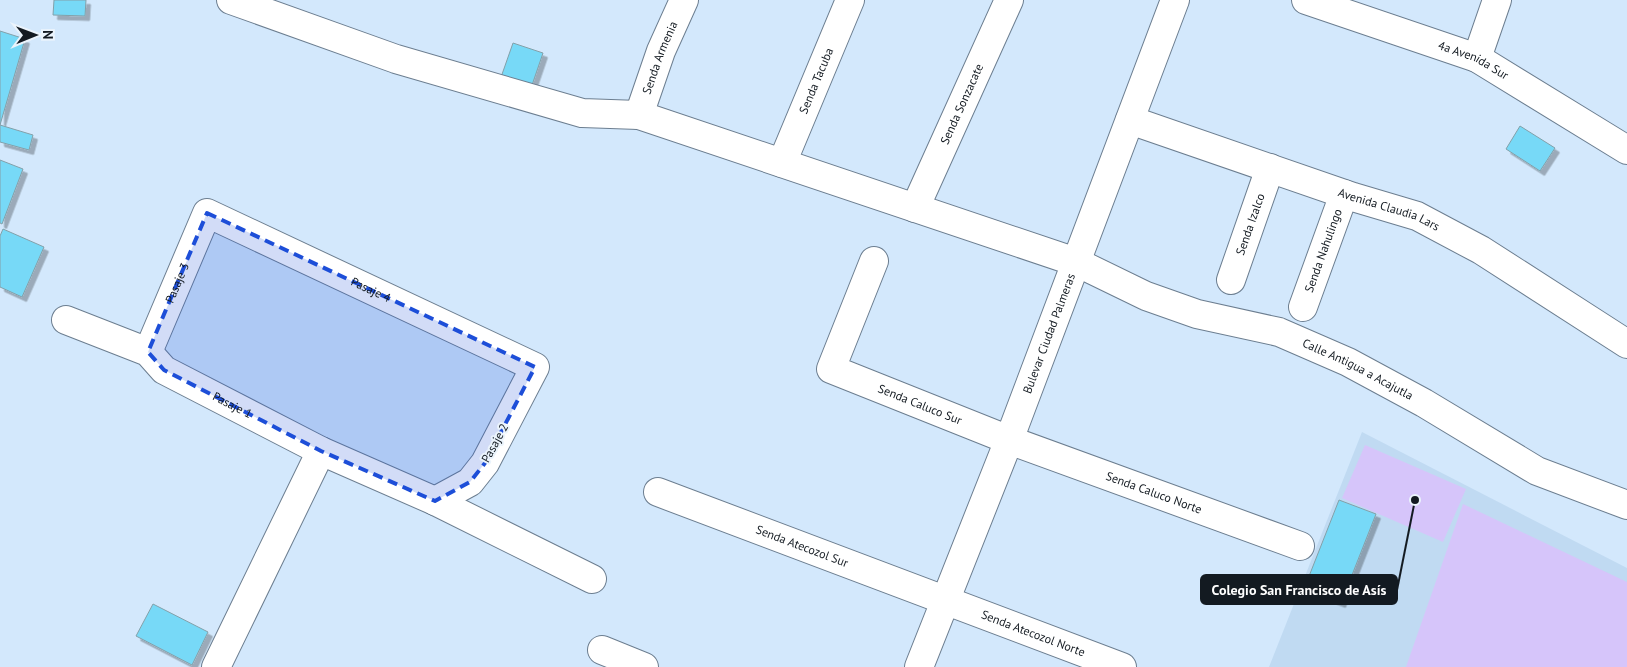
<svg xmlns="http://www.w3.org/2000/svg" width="1627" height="667" font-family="'PT Sans',sans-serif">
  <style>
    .built { fill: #c0daf2 }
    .green { fill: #d6c5fa }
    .building { fill: #77d9f7; stroke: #83a0a9; filter: url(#shadow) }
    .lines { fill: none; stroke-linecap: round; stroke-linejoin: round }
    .minor-casing { stroke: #6c7e90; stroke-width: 30 }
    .minor { stroke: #fff; stroke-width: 28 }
    .marked { fill: #1d4ed8; fill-opacity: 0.2; stroke: #1d4ed8; stroke-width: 4; stroke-dasharray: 10 6; stroke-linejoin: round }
    .labels { text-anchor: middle; stroke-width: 4; stroke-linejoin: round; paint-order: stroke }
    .street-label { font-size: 12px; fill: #131a21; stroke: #ebf4fc }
    .leader { fill: none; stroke: #131a21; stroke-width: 2 }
    .callout-dot { fill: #131a21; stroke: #ebf4fc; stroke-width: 2 }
    .callout { fill: #131a21; stroke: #131a21; stroke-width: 2 }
    .callout-label { font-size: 14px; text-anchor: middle; font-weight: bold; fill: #fff }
  </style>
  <defs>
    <filter id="shadow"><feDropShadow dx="4.5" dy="4.5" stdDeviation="0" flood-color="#0004"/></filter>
  </defs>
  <rect width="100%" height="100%" fill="#d3e8fc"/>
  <path class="built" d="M1362,432L1627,568V667H1269Z"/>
  <g class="green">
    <path d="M1365,445L1466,489L1443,542L1342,498Z"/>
    <path d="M1463,504L1627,582V667H1406Z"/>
  </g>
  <g class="building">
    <path d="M54,0H86L85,16L53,15Z"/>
    <path d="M0,31L25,39L0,125L33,135L29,150L0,142Z"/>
    <path d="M513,43L543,53L530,91L500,80Z"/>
    <path d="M1520,126L1555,148L1540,171L1506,149Z"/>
    <path d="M0,160L23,169L2,224L0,223Z"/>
    <path d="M3,229L44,247L22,297L0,287V236Z"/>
    <path d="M1339,500L1376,514L1341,603L1304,589Z"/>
    <path d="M153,604L208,632L192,665L136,636Z"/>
  </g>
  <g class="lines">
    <g class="minor-casing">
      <g id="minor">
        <path id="s1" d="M231,0L396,59L582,113L639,115L1076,262L1146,296L1197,314L1279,332L1348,362L1424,403L1537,471L1627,505"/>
        <path id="s2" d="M1306,0L1477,58L1627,150"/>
        <path d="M1477,58L1497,0"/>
        <path id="s3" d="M639,115L661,51L684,0"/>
        <path id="s4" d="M1130,120L1353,197L1417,216L1481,250L1627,344"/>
        <path id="s5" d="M782,163L850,0"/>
        <path id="s6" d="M915,208L1009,0"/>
        <path id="s7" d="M874,261L831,369L1009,440L1300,546"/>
        <path id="s8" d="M1231,280L1270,168"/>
        <path id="s9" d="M1303,307L1344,194"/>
        <path id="s10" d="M66,320L148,352L164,370L321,451L435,501L592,579"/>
        <path id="s11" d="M148,352L207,213L535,367L485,463L470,482L435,501"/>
        <path id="s12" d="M658,492L1122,667"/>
        <path d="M602,650L644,667"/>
        <path d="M216,667L321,451"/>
        <path id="s13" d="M919,667L1009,440L1175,0"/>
      </g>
    </g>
    <use href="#minor" class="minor"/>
  </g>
  <path class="marked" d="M207,213L535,367L485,463L470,482L435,501L321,451L164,370L148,352Z"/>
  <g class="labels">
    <g class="street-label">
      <text dy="4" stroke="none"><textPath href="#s3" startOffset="61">Senda Armenia</textPath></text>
      <text dy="4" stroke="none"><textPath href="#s2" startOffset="178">4a Avenida Sur</textPath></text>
      <text dy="4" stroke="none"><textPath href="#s5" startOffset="89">Senda Tacuba</textPath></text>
      <text dy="4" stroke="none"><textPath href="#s6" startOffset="114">Senda Sonzacate</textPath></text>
      <text dy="4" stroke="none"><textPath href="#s4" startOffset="274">Avenida Claudia Lars</textPath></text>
      <text dy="4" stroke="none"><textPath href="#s8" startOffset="59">Senda Izalco</textPath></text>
      <text dy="4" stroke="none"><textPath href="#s9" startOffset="60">Senda Nahulingo</textPath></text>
      <text dy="4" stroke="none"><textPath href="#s11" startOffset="75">Pasaje 3</textPath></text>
      <text dy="4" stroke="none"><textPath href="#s11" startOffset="332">Pasaje 4</textPath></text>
      <text dy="4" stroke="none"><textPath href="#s13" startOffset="358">Bulevar Ciudad Palmeras</textPath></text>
      <text dy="4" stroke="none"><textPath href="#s1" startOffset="1190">Calle Antigua a Acajutla</textPath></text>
      <text dy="4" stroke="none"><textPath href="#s10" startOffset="189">Pasaje 1</textPath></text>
      <text dy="4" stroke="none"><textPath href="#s7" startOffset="212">Senda Caluco Sur</textPath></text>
      <text transform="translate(495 443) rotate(-61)" y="4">Pasaje 2</text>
      <text dy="4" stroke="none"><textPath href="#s7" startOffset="462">Senda Caluco Norte</textPath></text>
      <text dy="4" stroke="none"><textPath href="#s12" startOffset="154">Senda Atecozol Sur</textPath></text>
      <text dy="4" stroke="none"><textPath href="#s12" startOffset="401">Senda Atecozol Norte</textPath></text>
    </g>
  </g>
  <path class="leader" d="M1415 500L1397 590"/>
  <circle class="callout-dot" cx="1415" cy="500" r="5"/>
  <rect class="callout" x="1201" y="575" width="196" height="29" rx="5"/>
  <g class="callout-label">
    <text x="1299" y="595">Colegio San Francisco de Asís</text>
  </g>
  <g transform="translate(35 35) rotate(89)" stroke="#ebf4fc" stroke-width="4" paint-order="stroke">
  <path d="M0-4L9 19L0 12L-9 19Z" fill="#131a21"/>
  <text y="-8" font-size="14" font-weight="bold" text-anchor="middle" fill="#131a21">N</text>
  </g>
</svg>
